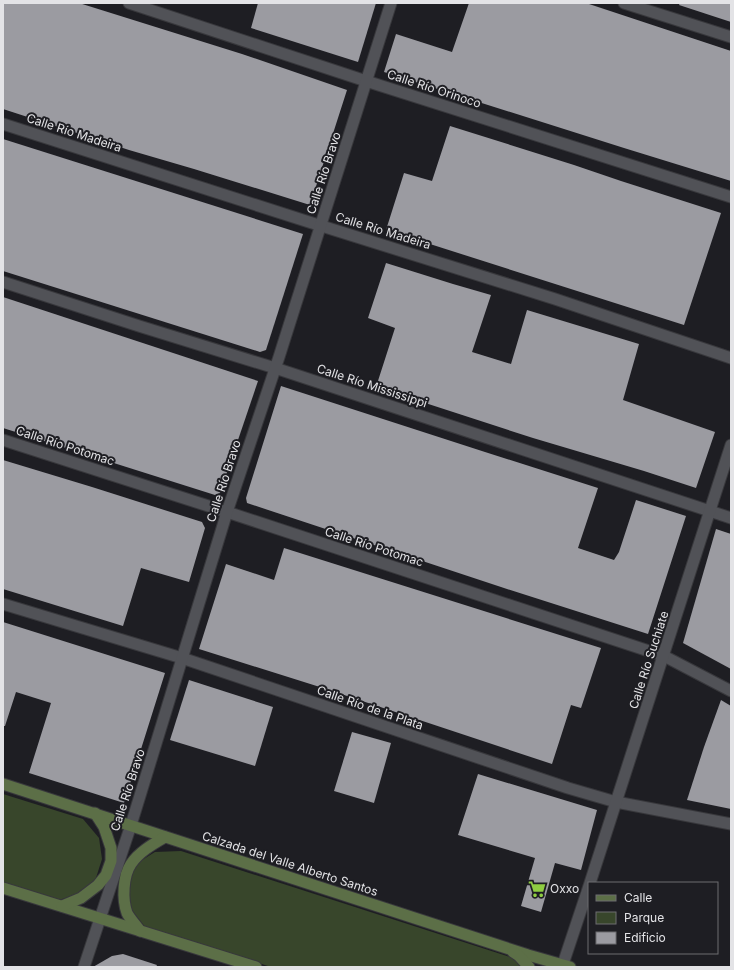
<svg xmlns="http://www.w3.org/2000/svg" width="734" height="970" font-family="Inter,sans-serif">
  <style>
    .green { fill: #38462b }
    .building { fill: #9b9ba1 }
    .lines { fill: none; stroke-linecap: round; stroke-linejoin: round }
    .minor-casing { stroke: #38383c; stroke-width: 13 }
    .tertiary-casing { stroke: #38383c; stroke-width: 13 }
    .secondary-casing { stroke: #38383c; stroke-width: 13 }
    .minor { stroke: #515257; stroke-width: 11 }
    .tertiary { stroke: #515257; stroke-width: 11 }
    .secondary { stroke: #5c6f47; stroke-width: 11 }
    .labels { text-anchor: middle; stroke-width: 4; stroke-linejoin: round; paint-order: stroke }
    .street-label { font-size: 12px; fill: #e3e3e6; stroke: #1e1e23 }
    .poi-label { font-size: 12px; fill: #e3e3e6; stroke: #1e1e23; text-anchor: start }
  </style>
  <rect width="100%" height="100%" fill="#1e1e23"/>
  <g class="green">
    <path d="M3,794L83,819L99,838L102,859L95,881L78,894L59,900L3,882Z"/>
    <path d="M181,851L516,959L522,967H271L145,927L131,909L127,883L134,865L155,852Z"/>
  </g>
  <g class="building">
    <path d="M3,3H79L242,54L347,90L310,205L194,169L129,150L3,109Z"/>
    <path d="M258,3H376L358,62L251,28Z"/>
    <path d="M469,3H586L731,51V181L624,148L384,72L396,34L452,52Z"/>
    <path d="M680,3H731V22L679,5Z"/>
    <path d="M450,126L574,165L621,181L721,213L684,325L386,230L404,173L432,181Z"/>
    <path d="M3,139L303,234L266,350L260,352L3,271Z"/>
    <path d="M386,263L453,284L491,295L472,352L511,364L527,310L639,344L623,400L715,432L696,488L644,471L533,438L376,387L395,328L368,318Z"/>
    <path d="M3,297L258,381L220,493L215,495L3,428Z"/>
    <path d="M281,386L485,452L598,488L578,548L614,560L619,552L636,500L686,516L648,634L501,587L247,503L246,498Z"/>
    <path d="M3,460L92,487L202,522L205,528L189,582L141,568L123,626L3,589Z"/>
    <path d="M716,529L731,534V669L683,643Z"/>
    <path d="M284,548L601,648L581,708L571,705L552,764L323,688L199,649L226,564L274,580Z"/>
    <path d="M3,622L165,673L124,803L29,773L51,703L16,692L5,726H3Z"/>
    <path d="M189,680L273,707L255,766L170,740Z"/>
    <path d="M721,700L731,706V809L687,800L704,747Z"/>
    <path d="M352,732L391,743L374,803L334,791Z"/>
    <path d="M478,774L597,810L581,870L555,863L541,912L521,906L535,858L458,835Z"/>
    <path d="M123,954L157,965L156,967H93L112,956Z"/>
  </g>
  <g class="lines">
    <g class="minor-casing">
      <g id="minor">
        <path d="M129,3L366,81L731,197"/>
        <path d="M3,124L309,222L555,299L731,358"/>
        <path d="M3,440L227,512L664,656L731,691"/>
        <path d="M3,604L182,658L568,788L616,802L731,824"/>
      </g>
    </g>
    <g class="tertiary-casing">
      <g id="tertiary">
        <path d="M624,3L731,37"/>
        <path d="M3,282L139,326L275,368L731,518"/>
        <path d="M590,883L731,445"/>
        <path d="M84,967L131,825L227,512L279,357L391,3"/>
        <path d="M562,967L589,886"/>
      </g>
    </g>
    <g class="secondary-casing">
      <g id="secondary">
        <path d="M3,784L528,955L570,967"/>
        <path d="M3,888L256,967"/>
        <path d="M62,906L81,898L98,885L106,875L111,861V848L104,827L95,813"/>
        <path d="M140,931C136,925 130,919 127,913C122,899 123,876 131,864C139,852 153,844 165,837"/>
        <path d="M513,952L519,956L529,967"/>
      </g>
    </g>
    <use href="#minor" class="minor"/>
    <use href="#tertiary" class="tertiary"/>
    <use href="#secondary" class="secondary"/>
  </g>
  <defs>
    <g id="supermarket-bare" transform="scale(1.38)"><path d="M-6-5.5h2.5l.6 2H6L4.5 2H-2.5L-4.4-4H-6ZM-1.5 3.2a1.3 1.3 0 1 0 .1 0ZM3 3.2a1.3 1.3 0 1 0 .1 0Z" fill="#8fcd42" stroke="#1e1e23" stroke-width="2.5" paint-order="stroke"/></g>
  </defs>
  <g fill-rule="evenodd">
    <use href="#supermarket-bare" x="537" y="889"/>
  </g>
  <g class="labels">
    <g class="street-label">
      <text transform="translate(434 89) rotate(18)" y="4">Calle Río Orinoco</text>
      <text transform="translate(74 133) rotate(18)" y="4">Calle Río Madeira</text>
      <text transform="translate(324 173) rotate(-72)" y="4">Calle Río Bravo</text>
      <text transform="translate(383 231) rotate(17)" y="4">Calle Río Madeira</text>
      <text transform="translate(372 386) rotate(18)" y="4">Calle Río Mississippi</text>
      <text transform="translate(65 446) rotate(18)" y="4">Calle Río Potomac</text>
      <text transform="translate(224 481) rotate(-72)" y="4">Calle Río Bravo</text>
      <text transform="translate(374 547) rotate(18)" y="4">Calle Río Potomac</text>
      <text transform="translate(649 660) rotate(-72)" y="4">Calle Río Suchiate</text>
      <text transform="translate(370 708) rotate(19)" y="4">Calle Río de la Plata</text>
      <text transform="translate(128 790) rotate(-72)" y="4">Calle Río Bravo</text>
      <text transform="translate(290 864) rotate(18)" y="4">Calzada del Valle Alberto Santos</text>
    </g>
    <g class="poi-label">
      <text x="550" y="893">Oxxo</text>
    </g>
  </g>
  <rect width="734" height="970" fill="none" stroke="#e3e3e6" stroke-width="8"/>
  <rect x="588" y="882" width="130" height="72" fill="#1e1e23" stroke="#6d6d71"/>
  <rect x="596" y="895" width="20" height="6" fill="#5c6f47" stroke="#6d6d71"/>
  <text x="624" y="902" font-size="12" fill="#e3e3e6">Calle</text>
  <rect x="596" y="912" width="20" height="12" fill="#38462b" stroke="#6d6d71"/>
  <text x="624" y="922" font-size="12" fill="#e3e3e6">Parque</text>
  <rect x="596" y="932" width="20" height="12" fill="#9b9ba1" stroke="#6d6d71"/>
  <text x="624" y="942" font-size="12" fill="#e3e3e6">Edificio</text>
</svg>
